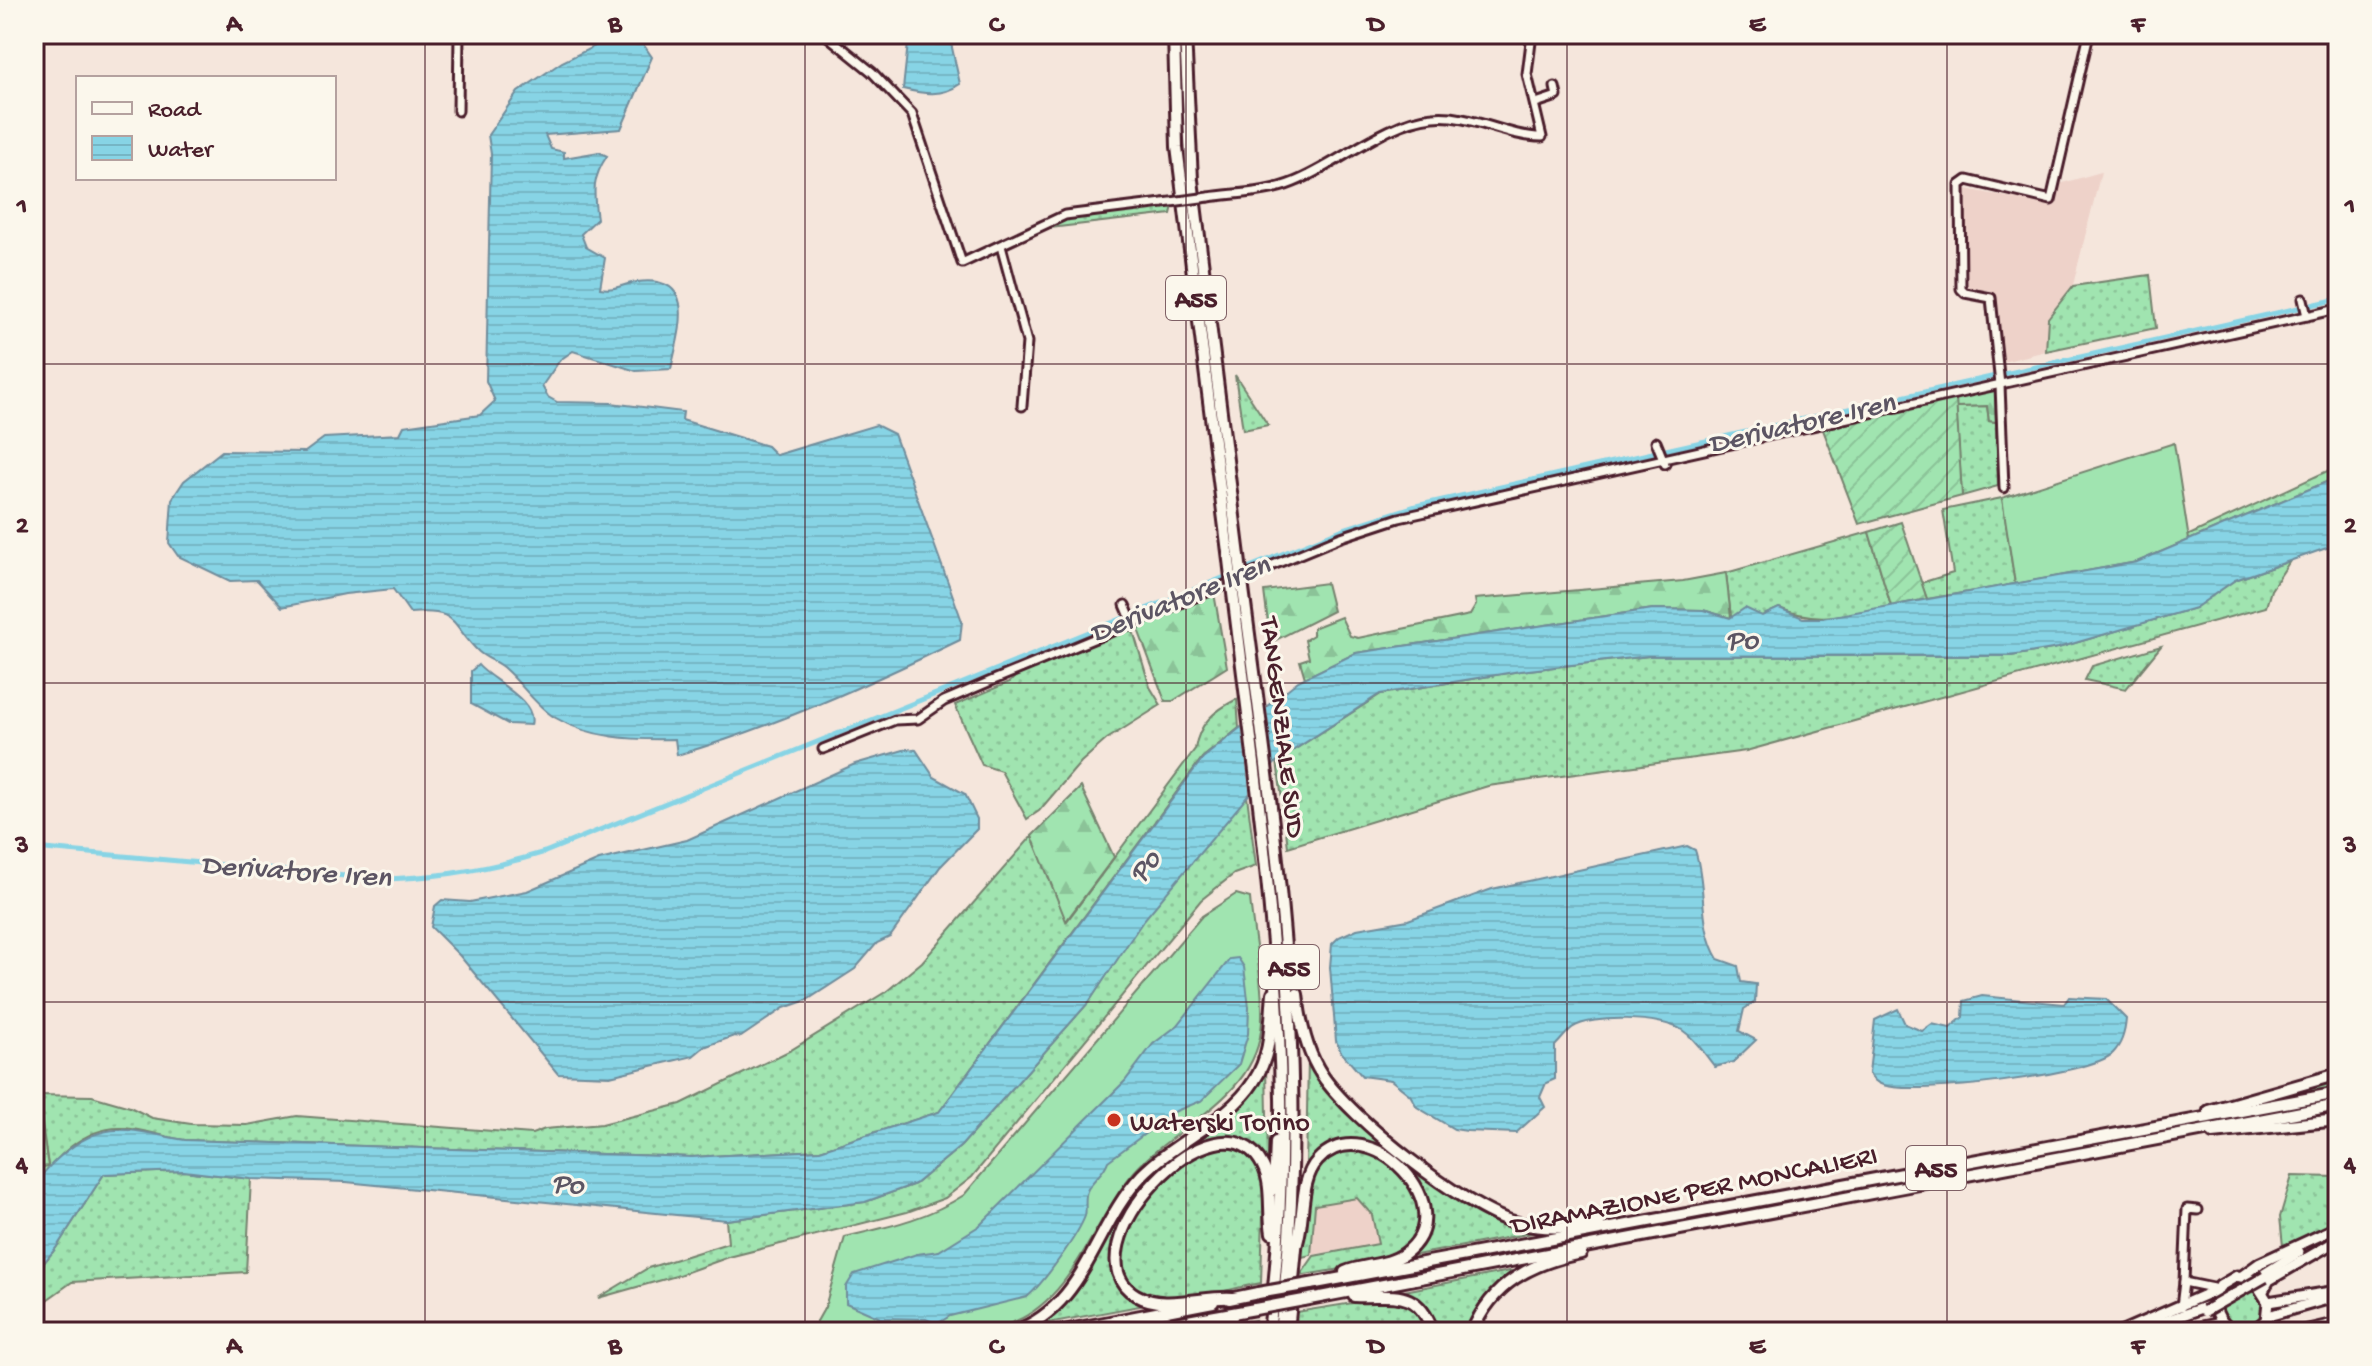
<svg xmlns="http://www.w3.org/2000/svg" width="2372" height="1366" font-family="'Gochi Hand',sans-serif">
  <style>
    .built { fill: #eed2c9 }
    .grass { fill: url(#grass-dots); stroke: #75826e; stroke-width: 2 }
    .forest { fill: url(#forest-firs); stroke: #75826e; stroke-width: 2 }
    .garden { fill: url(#garden-furrows); stroke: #75826e; stroke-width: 2 }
    .pitch { fill: #a0e4b0; stroke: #75826e; stroke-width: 2 }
    .water { fill: url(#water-rules); stroke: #6f8c9b; stroke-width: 2 }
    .pier { fill: #f5e6dc }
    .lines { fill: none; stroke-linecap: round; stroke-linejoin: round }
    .canal { stroke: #87d4e5; stroke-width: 5 }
    .minor-casing { stroke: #4a1f2b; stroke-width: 13 }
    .major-casing { stroke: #4a1f2b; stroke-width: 15 }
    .highway-casing { stroke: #4a1f2b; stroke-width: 16 }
    .minor { stroke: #fbf7ec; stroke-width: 7 }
    .major { stroke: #fbf7ec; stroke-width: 9 }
    .highway { stroke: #fbf7ec; stroke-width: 10 }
    .minor-bridge-casing { stroke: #4a1f2b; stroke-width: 13; stroke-linecap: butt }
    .major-bridge-casing { stroke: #4a1f2b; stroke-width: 15; stroke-linecap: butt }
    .highway-bridge-casing { stroke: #4a1f2b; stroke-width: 16; stroke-linecap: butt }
    .minor-bridge { stroke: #fbf7ec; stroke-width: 7 }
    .major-bridge { stroke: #fbf7ec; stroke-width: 9 }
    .highway-bridge { stroke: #fbf7ec; stroke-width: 10 }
    .grid { fill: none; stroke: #4a1f2b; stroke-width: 2; stroke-opacity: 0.55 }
    .poi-dot { fill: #c8321e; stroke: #fbf7ec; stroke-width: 3 }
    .labels { text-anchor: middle; stroke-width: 6; stroke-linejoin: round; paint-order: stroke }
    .shield { fill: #fbf7ec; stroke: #7f6065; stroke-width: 2 }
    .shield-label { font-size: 26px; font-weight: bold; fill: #4a1f2b }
    .street-label { font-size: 28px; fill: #4a1f2b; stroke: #fbf7ec }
    .poi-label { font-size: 28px; fill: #4a1f2b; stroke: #fbf7ec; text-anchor: start }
    .water-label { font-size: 30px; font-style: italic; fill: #5c5563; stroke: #fbf7ec }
    .neatline { fill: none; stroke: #4a1f2b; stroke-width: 3 }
    .grid-label { font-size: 26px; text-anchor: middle; font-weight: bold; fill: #4a1f2b }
  </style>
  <defs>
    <pattern id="grass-dots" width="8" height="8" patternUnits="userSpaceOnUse" patternTransform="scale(2)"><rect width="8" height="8" fill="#a0e4b0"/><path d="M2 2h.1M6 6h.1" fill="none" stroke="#8bc398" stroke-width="1.8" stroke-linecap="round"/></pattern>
    <pattern id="forest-firs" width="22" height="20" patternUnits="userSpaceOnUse" patternTransform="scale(2)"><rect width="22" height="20" fill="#a0e4b0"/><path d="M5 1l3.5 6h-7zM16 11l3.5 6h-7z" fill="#8bc398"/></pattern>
    <pattern id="garden-furrows" width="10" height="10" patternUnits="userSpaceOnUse" patternTransform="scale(2)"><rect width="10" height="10" fill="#a0e4b0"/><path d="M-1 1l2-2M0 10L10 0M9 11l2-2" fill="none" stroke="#8bc398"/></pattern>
    <pattern id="water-rules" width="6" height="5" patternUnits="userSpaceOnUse" patternTransform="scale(2)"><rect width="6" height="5" fill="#87d4e5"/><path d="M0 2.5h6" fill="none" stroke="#76b6c5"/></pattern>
  </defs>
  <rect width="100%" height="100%" fill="#f5e6dc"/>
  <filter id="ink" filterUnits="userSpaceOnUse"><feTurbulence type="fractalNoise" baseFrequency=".0125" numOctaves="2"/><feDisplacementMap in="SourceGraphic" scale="16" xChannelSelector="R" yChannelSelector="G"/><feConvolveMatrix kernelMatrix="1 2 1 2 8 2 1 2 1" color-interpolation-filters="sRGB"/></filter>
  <g filter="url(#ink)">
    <g class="built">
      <path d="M2101,172L2073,285L2048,318L2046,351L1999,363L1993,298L1989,290H1965L1961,188L2054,206L2059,184Z"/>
      <path d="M1357,1198L1372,1215L1378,1244L1311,1255L1315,1205Z"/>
    </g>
    <g class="grass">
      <path d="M1173,206L1171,214L1041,229L1056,220Z"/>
      <path d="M2150,275L2156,328L2046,351L2048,318L2073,286Z"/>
      <path d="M1235,375L1268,425L1243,430Z"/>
      <path d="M1987,406L1989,421L1996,422L1998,486L1962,496L1956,407Z"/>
      <path d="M2338,466V477L2189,540L2187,536Z"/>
      <path d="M2002,498L2015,584L1927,599L1921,583L1953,573L1943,510Z"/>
      <path d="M1869,532L1891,606C1849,613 1820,625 1779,608L1762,616L1731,618L1726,573Z"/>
      <path d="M2290,561L2271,590L2266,607L1746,751L1488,786L1288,847L1277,761L1381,694L1520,671L1649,656H2011L2058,648L2194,608L2235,580Z"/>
      <path d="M1128,630L1134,634L1150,687L1161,705L1107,739L1081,762L1039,811L1027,819L1001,771L982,765L955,705L1010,682L1016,676Z"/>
      <path d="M2161,646L2126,689L2085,680L2092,666Z"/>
      <path d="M1237,699L1239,728L1202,758L939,1112L820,1150L692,1157L185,1140C165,1137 143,1129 123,1128C84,1126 53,1159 34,1189V1168L48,1166L38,1095L92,1096L130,1107L152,1118L191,1124L247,1125L297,1116L532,1134L545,1129L602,1124L681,1104L791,1050L887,991L922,962L1032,836L1067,921L1195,749C1199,723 1214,711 1237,699Z"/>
      <path d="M1247,796L1256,866L1234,874L1201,900L972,1177L945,1198L907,1212L729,1257L676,1276L598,1298L648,1268L728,1243L726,1220L865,1202L915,1184L961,1146L1089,1002L1142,921Z"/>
      <path d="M1308,1057L1316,1073L1464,1203L1499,1221L1537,1232L1411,1256C1414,1250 1422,1244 1425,1236C1442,1195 1402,1152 1364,1147C1355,1146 1342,1142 1333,1145C1321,1148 1314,1160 1306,1168Z"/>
      <path d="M1266,1067L1268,1161C1256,1150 1243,1135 1222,1136C1185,1137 1106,1227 1111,1265C1114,1288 1131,1293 1145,1305L1043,1324L1078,1290L1126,1203L1142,1182L1195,1137Z"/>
      <path d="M2338,1079V1087L2276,1099Z"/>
      <path d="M1226,1144C1245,1151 1258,1161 1264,1181L1261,1283C1226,1289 1179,1306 1144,1295C1134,1291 1127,1283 1124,1273C1108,1221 1180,1156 1226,1144Z"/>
      <path d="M1359,1150C1401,1159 1445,1214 1402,1250C1383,1266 1327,1270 1300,1276L1314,1256L1378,1244L1372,1215L1357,1198L1315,1205L1311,1255L1302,1257C1306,1210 1298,1154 1359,1150Z"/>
      <path d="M184,1171L251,1179L246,1272L72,1282L34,1309V1275L56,1248L104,1174Z"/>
      <path d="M2292,1176L2338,1177V1223L2283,1246L2280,1217Z"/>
      <path d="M1510,1271H1517L1484,1299L1467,1332H1437L1404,1294V1291Z"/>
      <circle cx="2241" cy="1306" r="22"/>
      <path d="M1384,1298L1417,1310L1429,1332H1294L1296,1312Z"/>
      <path d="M1255,1320L1252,1332H1192Z"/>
    </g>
    <g class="forest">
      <path d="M1995,390L1996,422L1989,421L1987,406L1956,407V398Z"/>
      <path d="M1726,573L1731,618L1703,610L1653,609L1356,653L1305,678L1300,661L1309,658L1305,640L1313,635V628L1341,617L1350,636L1358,638L1470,615L1476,605L1475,599L1683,581Z"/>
      <path d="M1326,583L1333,611L1274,641L1270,639L1264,591Z"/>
      <path d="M1214,593L1227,667L1173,701H1165L1139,632L1141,625Z"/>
      <path d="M1081,787L1114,857L1066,921L1032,836Z"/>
      <path d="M34,1080L48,1166L34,1168Z"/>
    </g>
    <g class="garden">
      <path d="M1956,398L1962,496L1859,524L1822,427Z"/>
      <path d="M1901,522L1927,599L1891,606L1869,532Z"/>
    </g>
    <g class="pitch">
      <path d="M2174,443L2189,540L2137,562L2015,584L2002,498Z"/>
      <path d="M1236,894L1250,898C1253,934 1266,997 1261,1031C1252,1100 1175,1125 1134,1172C1094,1219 1075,1295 1016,1321C968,1343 866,1332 811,1332L825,1307L845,1237C887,1227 927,1219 964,1195L1202,916Z"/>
    </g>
    <g class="water">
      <path d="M909,34H949L960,84C942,97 924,94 903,89Z"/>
      <path d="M609,39L643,44L652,57L621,129L545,135L551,149L564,152V158L599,152L607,156C592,178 593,192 597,219L581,234L586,247L605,258L600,288C616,291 622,284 637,282C700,274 679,332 671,369L636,371L573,351L560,360L542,386L548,397L557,402L611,403L683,412L682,420L767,446L776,455L876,425L894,434L962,621L960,640C869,684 774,727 677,755L675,739C633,740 591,739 554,717C535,705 522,684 505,669C498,662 487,659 479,652C450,624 459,608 410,613L393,589L345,594L282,607L257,580L230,581L178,556L169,543L172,499L184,481L222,451L305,452L324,438L400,434L404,426L480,415L495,401L486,381L491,154L488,135L518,92L562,62Z"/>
      <path d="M2338,477V544L2235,580L2195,608L2058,648L2011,656H1649L1520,671L1380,694L1277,761L1143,921L1089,1002L961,1146L915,1184L865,1202L726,1220L346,1182L251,1179L184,1171L104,1174L56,1248L34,1275C34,1256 29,1203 35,1188C40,1174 52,1163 63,1154C107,1117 132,1131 185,1140L692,1157L820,1150L939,1112L1203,758L1298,681L1356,653L1653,609L1703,610L1730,618L1745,608L1762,616L1779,608L1803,618H1822L2137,562Z"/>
      <path d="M478,665C490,680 538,700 531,725L508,724L471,704V671Z"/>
      <path d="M907,749L916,750L934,777L965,794L977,819V829L940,867L890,937L877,943L855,969L807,1000L784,1008L741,1037L734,1036L704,1047L693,1056L610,1076L558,1074L460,956L431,927L435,906L442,900L470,902L527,891L599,860L687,840L855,764Z"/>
      <path d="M1687,846L1695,850C1707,886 1698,927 1718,959L1738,966L1741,982L1756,984L1755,1002L1744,1009L1739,1031L1756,1040L1733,1062L1715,1067C1705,1055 1696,1039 1682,1030C1662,1017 1592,1014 1572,1028C1566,1033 1560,1041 1555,1046V1079L1546,1083L1540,1097L1545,1107L1516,1133L1467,1131L1454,1129L1417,1107L1410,1095L1391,1080L1362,1076L1341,1052L1336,1041L1330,967L1332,944L1339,937L1357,929L1408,920L1492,889Z"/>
      <path d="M1238,958L1244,967L1249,1007L1248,1034L1239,1064L1201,1101L1176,1111L1108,1161C1104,1174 1092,1179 1087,1191C1084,1199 1087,1208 1085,1216C1078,1235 1043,1284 1027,1297L950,1316L937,1324L926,1319L880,1318L846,1303V1287L854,1274L917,1254L939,1251L979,1226L1125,1081L1153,1044L1178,1025L1230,959Z"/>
      <path d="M1982,996L2064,1004L2069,997L2106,999L2126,1019C2125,1032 2122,1044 2113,1053C2093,1075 1913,1096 1883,1085C1876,1083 1873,1079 1869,1073L1875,1020L1898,1009L1905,1024L1922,1031L1932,1024L1950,1028L1963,1017L1964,1001Z"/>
    </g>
    <path class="pier" d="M1266,702L1274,770L1250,798L1241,722Z"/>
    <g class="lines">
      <g class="canal">
        <path d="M1240,571L1341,530L1416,506L2338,299"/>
        <path d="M34,848L379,879C437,878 491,869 545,852L1230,575"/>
      </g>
      <g class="minor-casing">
        <g id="minor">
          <path d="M825,34L872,72L912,114L962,263L1065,215L1163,203"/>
          <path d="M1536,103L1557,96L1555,87"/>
          <path d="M458,111L459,34"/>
          <path d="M1209,197C1237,193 1268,193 1294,182C1337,165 1387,121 1433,117C1469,113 1506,137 1542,137L1527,74L1532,34"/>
          <path d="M1001,246L1027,342L1022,406"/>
          <path d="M2303,299L2307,316"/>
          <path d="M1656,442L1665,464"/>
          <path d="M2004,488L2000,385L1991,298L1965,293L1961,289L1960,185L1967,180L2051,200L2089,34"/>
          <path d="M1125,605L1133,624"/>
          <path d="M823,749L895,720L918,719L944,701L991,681L1341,537L1399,518L2338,309"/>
          <path d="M2198,1210L2187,1209L2184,1282L2218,1289"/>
          <path d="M2181,1307L2184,1282"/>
          <path d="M2266,1320L2277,1332"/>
          <path d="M2256,1330L2268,1332"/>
          <path d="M2295,1332L2338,1322"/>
        </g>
      </g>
      <g class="major-casing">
        <g id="major">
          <path d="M2264,1274L2299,1252"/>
          <path d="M2242,1276L2260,1263L2338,1227"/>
          <path d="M2263,1291L2269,1280L2338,1240"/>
          <path d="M2268,1302L2331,1292"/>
          <path d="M2268,1316L2338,1296"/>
          <path d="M2120,1332L2218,1289"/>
          <path d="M2135,1332L2205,1307"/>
          <path d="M2176,1332L2222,1323"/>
          <path d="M2237,1332C2217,1324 2210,1305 2220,1286L2237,1276L2254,1280L2268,1302L2266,1320L2251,1332"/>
        </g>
      </g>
      <g class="highway-casing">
        <g id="highway">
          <path d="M1174,34L1177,147L1229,560"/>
          <path d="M1185,34L1192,180L1239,556"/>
          <path d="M1242,581C1275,835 1313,1076 1280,1332"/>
          <path d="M1232,585C1262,834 1302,1081 1269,1332"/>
          <path d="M1297,994C1300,1022 1306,1051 1322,1075C1350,1118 1465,1209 1514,1222C1542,1230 1570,1228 1599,1224"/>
          <path d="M2209,1111L2338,1074"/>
          <path d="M2213,1133L2338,1120"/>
          <path d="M1274,1189L1276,1142"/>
          <path d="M1297,1243C1305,1217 1299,1180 1318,1160C1368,1107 1467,1209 1404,1254C1388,1266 1364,1264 1345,1272"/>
          <path d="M1310,1284L2338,1093"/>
          <path d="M1354,1296C1392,1298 1417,1286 1433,1332"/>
          <path d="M1232,1298C1203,1296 1163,1311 1136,1295C1062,1252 1219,1079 1263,1166C1273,1185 1268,1211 1272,1233"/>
          <path d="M1229,1299L1258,1293"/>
          <path d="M1304,1300L2338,1105"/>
          <path d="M1013,1332C1087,1306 1093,1227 1142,1175C1176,1140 1228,1122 1254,1081C1272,1054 1270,1024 1273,993"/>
          <path d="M1058,1332L1213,1302"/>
          <path d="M1126,1332L1255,1309"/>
          <path d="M1180,1332L1232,1317"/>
          <path d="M1288,1332L1297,1238"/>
          <path d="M1472,1332C1492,1283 1531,1263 1581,1253"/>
        </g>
      </g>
      <use href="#minor" class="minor"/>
      <use href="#major" class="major"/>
      <use href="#highway" class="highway"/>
      <g class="minor-bridge-casing">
        <path id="minor-bridge" d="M1163,203L1209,197"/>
      </g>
      <g class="major-bridge-casing">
        <path id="major-bridge" d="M2205,1311L2265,1277"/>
      </g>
      <g class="highway-bridge-casing">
        <g id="highway-bridge">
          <path d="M1239,556L1242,581"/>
          <path d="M1229,560L1232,585"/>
          <path d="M1258,1293L1310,1284"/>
          <path d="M1255,1309L1304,1300"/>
        </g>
      </g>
      <use href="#minor-bridge" class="minor-bridge"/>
      <use href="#major-bridge" class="major-bridge"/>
      <use href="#highway-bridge" class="highway-bridge"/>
    </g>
  </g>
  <path class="grid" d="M425,34V1332M805,34V1332M1186,34V1332M1567,34V1332M1947,34V1332M34,364H2338M34,683H2338M34,1002H2338"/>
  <circle class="poi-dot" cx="1114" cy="1120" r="8"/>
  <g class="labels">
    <g class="shield">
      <rect x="1166" y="276" width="60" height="44" rx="6"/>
      <rect x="1259" y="945" width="60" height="44" rx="6"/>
      <rect x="1906" y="1146" width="60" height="44" rx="6"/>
    </g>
    <g class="shield-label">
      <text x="1196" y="307">A55</text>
      <text x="1289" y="976">A55</text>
      <text x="1936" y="1177">A55</text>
    </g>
    <g class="street-label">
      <text transform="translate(1285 727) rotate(83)" y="10">TANGENZIALE SUD</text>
      <text transform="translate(1694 1188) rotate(-11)" y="10">DIRAMAZIONE PER MONCALIERI</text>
    </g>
    <g class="poi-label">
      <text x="1130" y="1130">Waterski Torino</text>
    </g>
    <g class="water-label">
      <text transform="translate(1801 421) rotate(-13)" y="10">Derivatore Iren</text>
      <text transform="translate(1179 597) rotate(-22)" y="10">Derivatore Iren</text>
      <text transform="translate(1742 638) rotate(-1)" y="10">Po</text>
      <text transform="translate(1143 865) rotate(-52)" y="10">Po</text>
      <text transform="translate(296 869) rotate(4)" y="10">Derivatore Iren</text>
      <text transform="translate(568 1182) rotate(5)" y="10">Po</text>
    </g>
  </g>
  <rect width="2372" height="1366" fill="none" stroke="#fbf7ec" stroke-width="88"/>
  <rect x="76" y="76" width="260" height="104" fill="#fbf7ec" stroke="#b4a19f" stroke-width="2"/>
  <rect x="92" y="102" width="40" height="12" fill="#fbf7ec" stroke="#b4a19f" stroke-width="2"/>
  <text x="148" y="116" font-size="24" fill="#4a1f2b">Road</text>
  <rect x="92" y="136" width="40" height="24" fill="url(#water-rules)" stroke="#b4a19f" stroke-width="2"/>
  <text x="148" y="156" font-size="24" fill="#4a1f2b">Water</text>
  <rect x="44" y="44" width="2284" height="1278" class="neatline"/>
  <g class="grid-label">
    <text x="234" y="31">A</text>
    <text x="615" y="31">B</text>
    <text x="996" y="31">C</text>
    <text x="1376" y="31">D</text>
    <text x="1757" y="31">E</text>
    <text x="2138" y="31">F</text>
    <text x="22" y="213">1</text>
    <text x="2350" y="213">1</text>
    <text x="22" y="532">2</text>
    <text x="2350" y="532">2</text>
    <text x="22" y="852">3</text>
    <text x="2350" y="852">3</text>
    <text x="22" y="1171">4</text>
    <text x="2350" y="1171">4</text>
    <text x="234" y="1353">A</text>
    <text x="615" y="1353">B</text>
    <text x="996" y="1353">C</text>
    <text x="1376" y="1353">D</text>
    <text x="1757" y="1353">E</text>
    <text x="2138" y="1353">F</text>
  </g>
</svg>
